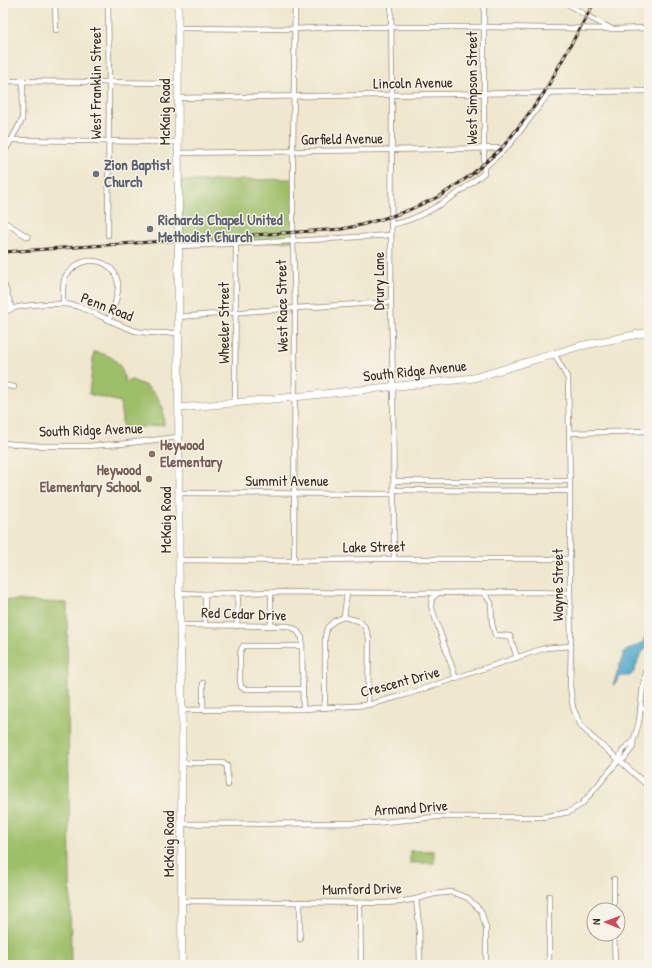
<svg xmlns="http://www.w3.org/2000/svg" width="652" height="968" font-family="'Patrick Hand',sans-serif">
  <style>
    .green { fill: #9ebf69; stroke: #6c7444 }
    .water { fill: #4ea7cb; stroke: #446874 }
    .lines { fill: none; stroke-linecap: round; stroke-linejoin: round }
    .street-casing { stroke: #958876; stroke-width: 6 }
    .secondary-casing { stroke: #958876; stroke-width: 8 }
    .street { stroke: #fff; stroke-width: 4.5 }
    .secondary { stroke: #fff; stroke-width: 7 }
    .rail-casing { stroke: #3b2a1e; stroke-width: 3 }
    .rail { stroke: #f7f3e8; stroke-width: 1.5; stroke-dasharray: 4.5; stroke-linecap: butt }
    .worship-dot { fill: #6b7280; stroke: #f7f3e8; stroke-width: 1.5 }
    .education-dot { fill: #8d6e63; stroke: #f7f3e8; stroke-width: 1.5 }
    .labels { text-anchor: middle; stroke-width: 3; stroke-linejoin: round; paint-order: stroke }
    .street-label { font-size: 15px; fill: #3b2a1e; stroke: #f7f3e8 }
    .worship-label { font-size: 15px; font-weight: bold; fill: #5b616d; stroke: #f7f3e8; text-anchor: start }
    .education-label { font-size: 15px; font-weight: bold; fill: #785e54; stroke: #f7f3e8; text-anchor: start }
  </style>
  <rect width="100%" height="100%" fill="#f7f3e8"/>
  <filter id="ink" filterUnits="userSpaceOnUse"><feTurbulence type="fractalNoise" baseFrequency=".025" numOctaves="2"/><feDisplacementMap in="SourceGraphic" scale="8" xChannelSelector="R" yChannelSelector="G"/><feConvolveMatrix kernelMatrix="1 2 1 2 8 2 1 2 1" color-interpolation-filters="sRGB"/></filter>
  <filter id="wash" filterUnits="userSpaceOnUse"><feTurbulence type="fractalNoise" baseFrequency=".012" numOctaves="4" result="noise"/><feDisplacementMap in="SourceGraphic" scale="16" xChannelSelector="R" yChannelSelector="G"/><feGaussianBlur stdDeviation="0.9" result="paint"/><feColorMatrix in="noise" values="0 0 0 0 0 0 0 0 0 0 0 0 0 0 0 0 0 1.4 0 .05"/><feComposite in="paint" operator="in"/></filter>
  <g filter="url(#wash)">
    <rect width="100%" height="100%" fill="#efe7ce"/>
    <g class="green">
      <path d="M293,179V241L179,246L178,181Z"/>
      <path d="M94,352C113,355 122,362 125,382L132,380L146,386L157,396L163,408L164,425L123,429L120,402L89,394Z"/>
      <path d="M3,600L67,603L71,965H3Z"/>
      <rect x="410" y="851" width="24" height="12"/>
    </g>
    <path class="water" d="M649,630V645L640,655L634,672L630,676H621L613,686L624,652L643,642Z"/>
  </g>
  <g filter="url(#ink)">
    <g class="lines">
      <g class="street-casing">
        <g id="street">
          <path d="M55,3L56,30"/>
          <path d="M391,3L392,96L391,302L393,387L394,559"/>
          <path d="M566,3L587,16L610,28"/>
          <path d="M178,28L295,29L334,27H484L612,29L649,28"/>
          <path d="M3,81L178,83"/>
          <path d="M178,98L649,91"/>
          <path d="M11,140L178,142"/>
          <path d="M178,153L506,148"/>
          <path d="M3,155L22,120L23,81"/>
          <path d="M484,168C491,161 500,154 507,147C522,130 535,111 549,93"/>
          <path d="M3,221L28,237"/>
          <path d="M391,225C397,223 404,222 409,220C437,209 461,192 484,173V3"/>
          <path d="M108,235L109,83L108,3"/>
          <path d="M179,246L293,241L391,235"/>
          <path d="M3,281L12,309"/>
          <path d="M63,304C63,295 62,285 65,277C66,274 69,272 71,270C83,257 104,258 114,272C116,276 118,280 118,284C119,296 113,308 109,320"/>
          <path d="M3,313C6,312 8,310 11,309C26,304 61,302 76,306C96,312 115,325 136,331C149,334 165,333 179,333"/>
          <path d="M178,317L295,308L391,302"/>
          <path d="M554,353L568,379L570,481V590L571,646L570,686L573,708L581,726L593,738L619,760L649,787"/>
          <path d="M3,385L14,387"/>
          <path d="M235,402L236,243"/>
          <path d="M569,433L649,431"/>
          <path d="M3,443L41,446H86L120,444L179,437"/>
          <path d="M394,481H570"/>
          <path d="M394,490L570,491"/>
          <path d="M180,493L394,494"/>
          <path d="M179,560L294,561L371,559H570"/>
          <path d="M294,561L295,308L293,241V151L295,3"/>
          <path d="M271,592V626"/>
          <path d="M180,593L205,594L271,592L407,593L533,592L570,593"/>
          <path d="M483,593L487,597L491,603L492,623L495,635L510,636L517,658"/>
          <path d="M437,594L432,598L431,606L453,670L456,679"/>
          <path d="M344,617L347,593"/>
          <path d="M180,625L289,626L295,629L298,632L302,638L303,709"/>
          <path d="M205,625V594"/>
          <path d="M237,626L238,592"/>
          <path d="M302,646H243L241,650L240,654V680L241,687L245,689H303"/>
          <path d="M325,708V637L327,628L334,621L344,617L359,621L365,627L369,638L368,705"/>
          <path d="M640,708L649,710"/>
          <path d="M182,710L303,709L368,705L408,694L545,648L571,646"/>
          <path d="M203,710V683"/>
          <path d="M619,760C621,751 625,746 633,742"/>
          <path d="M181,763H223L227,766L228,785"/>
          <path d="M182,824L374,823L436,817H543L569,812L582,804L619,760L624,759L633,747V742L639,722L643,686L647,669L649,667"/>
          <path d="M614,879V910"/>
          <path d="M549,896V965"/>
          <path d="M416,899L419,924L420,965"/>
          <path d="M182,901L384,903L399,902L416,899L434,894L452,892L468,898L481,911L486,928V965"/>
          <path d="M300,902V939"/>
          <path d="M360,903L361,965"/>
          <path d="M614,934L615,965"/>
        </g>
      </g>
      <g class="secondary-casing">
        <g id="secondary">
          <path d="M178,3C178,188 179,374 179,559C179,609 181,659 182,709C182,794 181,880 182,965"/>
          <path d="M180,408L294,397L474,378L580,346L649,332"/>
        </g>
      </g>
      <use href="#street" class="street"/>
      <use href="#secondary" class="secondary"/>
      <g class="rail-casing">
        <path id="rail" d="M3,252L342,229L361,225L392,216L409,210L440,196L471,175L502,148L524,120L544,93L594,3"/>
      </g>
      <use href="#rail" class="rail"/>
    </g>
  </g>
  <g class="worship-dot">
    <circle cx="96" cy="174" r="4"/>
    <circle cx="150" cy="229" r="4"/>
  </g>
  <g class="education-dot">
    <circle cx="152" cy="454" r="4"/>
    <circle cx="149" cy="479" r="4"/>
  </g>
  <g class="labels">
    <g class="street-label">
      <text transform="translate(96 83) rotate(-90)" y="5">West Franklin Street</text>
      <text transform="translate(413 83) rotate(-1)" y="5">Lincoln Avenue</text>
      <text transform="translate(472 88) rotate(-90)" y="5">West Simpson Street</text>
      <text transform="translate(165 112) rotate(-90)" y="5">McKaig Road</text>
      <text transform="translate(342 139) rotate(-1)" y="5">Garfield Avenue</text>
      <text transform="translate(379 281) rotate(-90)" y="5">Drury Lane</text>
      <text transform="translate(282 306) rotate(-91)" y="5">West Race Street</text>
      <text transform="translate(107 307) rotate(21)" y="5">Penn Road</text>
      <text transform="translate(224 323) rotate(-90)" y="5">Wheeler Street</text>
      <text transform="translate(415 371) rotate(-6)" y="5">South Ridge Avenue</text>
      <text transform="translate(91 430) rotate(-2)" y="5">South Ridge Avenue</text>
      <text x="287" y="486">Summit Avenue</text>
      <text transform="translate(166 520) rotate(-90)" y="5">McKaig Road</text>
      <text transform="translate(374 547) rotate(-1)" y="5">Lake Street</text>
      <text transform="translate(558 585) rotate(-90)" y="5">Wayne Street</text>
      <text transform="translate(244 614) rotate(2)" y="5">Red Cedar Drive</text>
      <text transform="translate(400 682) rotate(-15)" y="5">Crescent Drive</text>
      <text transform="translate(411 808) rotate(-4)" y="5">Armand Drive</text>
      <text transform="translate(169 844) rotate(-90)" y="5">McKaig Road</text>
      <text transform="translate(362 889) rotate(-1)" y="5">Mumford Drive</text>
    </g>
    <g class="worship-label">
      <text x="104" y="170">Zion Baptist<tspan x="104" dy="17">Church</tspan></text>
      <text x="158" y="225">Richards Chapel United<tspan x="158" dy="17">Methodist Church</tspan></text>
    </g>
    <g class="education-label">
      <text x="160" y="450">Heywood<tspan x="160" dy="17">Elementary</tspan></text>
      <text x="141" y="475" text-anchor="end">Heywood<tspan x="141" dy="17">Elementary School</tspan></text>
    </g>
  </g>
  <rect width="652" height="968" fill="none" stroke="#f7f3e8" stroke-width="16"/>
  <g transform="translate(606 922) rotate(271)"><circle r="19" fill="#f7f3e8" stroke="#aca397"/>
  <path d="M0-3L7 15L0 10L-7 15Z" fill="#d1495b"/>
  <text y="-6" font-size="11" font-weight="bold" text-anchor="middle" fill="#3b2a1e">N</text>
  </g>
</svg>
